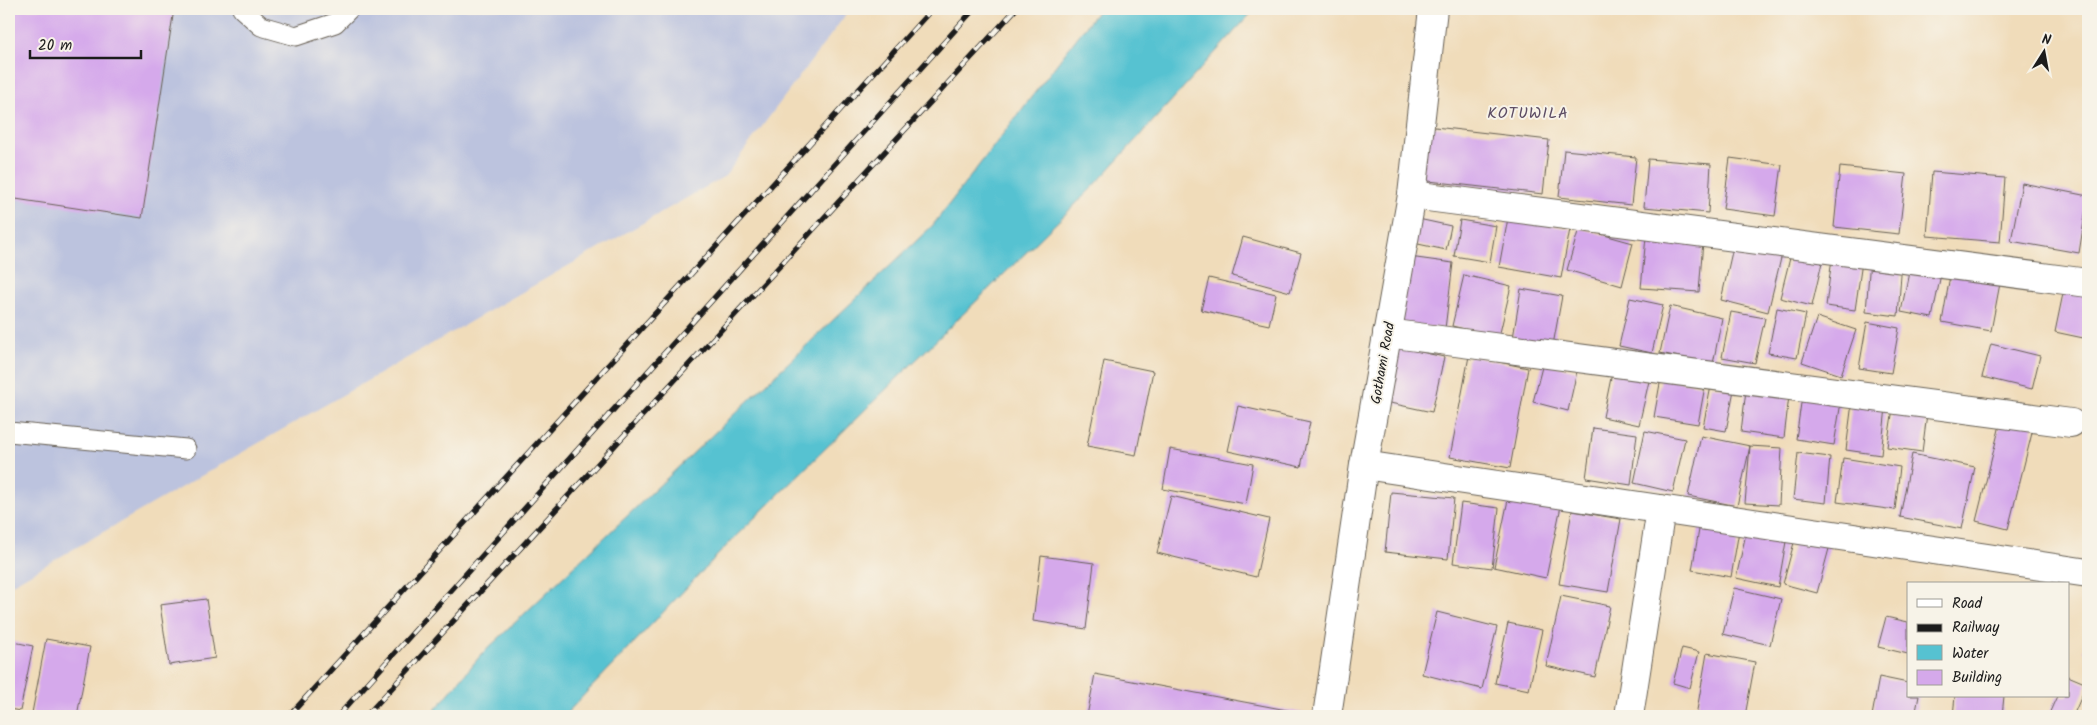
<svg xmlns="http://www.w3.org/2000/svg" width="2097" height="725" font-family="Kalam,sans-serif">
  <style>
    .industrial { fill: #bcc3de }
    .water { fill: #56c2d1; stroke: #396f76 }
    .building { fill: #d5a9eb }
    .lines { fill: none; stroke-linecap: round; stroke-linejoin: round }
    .service-casing { stroke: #665f53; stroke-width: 21 }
    .minor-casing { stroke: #665f53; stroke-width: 30 }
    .tertiary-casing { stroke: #665f53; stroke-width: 30 }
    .service { stroke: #fff; stroke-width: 19 }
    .minor { stroke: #fff; stroke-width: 28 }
    .tertiary { stroke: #fff; stroke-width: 28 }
    .rail-casing { stroke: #1c1c1c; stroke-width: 5.5 }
    .rail { stroke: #f7f3e8; stroke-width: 4; stroke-dasharray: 11; stroke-linecap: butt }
    .labels { text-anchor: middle; stroke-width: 4; stroke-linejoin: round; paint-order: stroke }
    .street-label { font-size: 14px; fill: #1c1c1c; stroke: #f7f3e8 }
    .quarter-label { font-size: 16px; letter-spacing: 1px; fill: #5d4d64; stroke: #f7f3e8 }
  </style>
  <rect width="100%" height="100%" fill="#f7f3e8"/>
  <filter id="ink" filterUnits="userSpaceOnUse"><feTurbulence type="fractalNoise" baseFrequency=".02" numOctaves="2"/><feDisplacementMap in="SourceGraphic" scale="10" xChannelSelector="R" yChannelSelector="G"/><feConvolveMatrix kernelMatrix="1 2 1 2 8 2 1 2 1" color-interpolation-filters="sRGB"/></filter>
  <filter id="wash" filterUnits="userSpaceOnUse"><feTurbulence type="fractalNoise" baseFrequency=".0096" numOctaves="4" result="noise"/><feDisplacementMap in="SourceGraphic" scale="20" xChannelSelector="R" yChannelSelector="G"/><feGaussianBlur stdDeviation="1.12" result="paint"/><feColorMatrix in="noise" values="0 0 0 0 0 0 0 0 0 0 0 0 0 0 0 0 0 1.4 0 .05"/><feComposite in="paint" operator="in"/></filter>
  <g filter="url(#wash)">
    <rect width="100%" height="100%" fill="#f0dcba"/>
    <path class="industrial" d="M9,9H850L725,176L9,586Z"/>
    <path class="water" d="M1099,9H1255L1092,188L735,537L564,716H430L481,655L933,225Z"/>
    <g id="blocks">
      <g class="building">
        <path d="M9,9H174L142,218L9,198Z"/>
        <path d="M1426,126L1549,140L1543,194L1420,180Z"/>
        <path d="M1564,150L1636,157L1631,205L1559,197Z"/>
        <path d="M1730,158L1782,165L1775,216L1723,209Z"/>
        <path d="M1648,159L1711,164L1708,213L1644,207Z"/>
        <path d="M1840,167L1906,174L1899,234L1834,227Z"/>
        <path d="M1932,172L2005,178L2000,242L1927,236Z"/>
        <path d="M2022,183L2088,196L2079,253L2011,241Z"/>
        <path d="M1409,217L1451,226L1446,250L1404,241Z"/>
        <path d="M1508,218L1570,229L1561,278L1499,267Z"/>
        <path d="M1460,220L1496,226L1490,262L1454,256Z"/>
        <path d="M1579,228L1633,243L1622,286L1567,270Z"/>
        <path d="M1243,237L1301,253L1290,292L1232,276Z"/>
        <path d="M1646,237L1703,241L1699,292L1641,288Z"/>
        <path d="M1734,243L1782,254L1768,312L1721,300Z"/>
        <path d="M1792,250L1823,258L1812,306L1780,298Z"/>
        <path d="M1402,256L1453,263L1445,329L1393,322Z"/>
        <path d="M1832,258L1862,262L1855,310L1826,306Z"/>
        <path d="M1870,259L1902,261L1898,316L1866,312Z"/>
        <path d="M1911,262L1942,269L1932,318L1901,312Z"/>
        <path d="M1951,270L2001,278L1991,331L1942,322Z"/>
        <path d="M1464,275L1511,286L1499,337L1452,326Z"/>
        <path d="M1209,278L1276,294L1269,325L1201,310Z"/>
        <path d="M2065,284L2088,289V339L2055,332Z"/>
        <path d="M1521,289L1562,296L1553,345L1513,338Z"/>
        <path d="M1630,298L1663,305L1652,353L1619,346Z"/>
        <path d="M1670,306L1722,318L1713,364L1660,353Z"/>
        <path d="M1777,308L1806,314L1797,358L1768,353Z"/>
        <path d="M1731,312L1765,318L1755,363L1722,357Z"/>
        <path d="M1817,317L1856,330L1841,375L1802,362Z"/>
        <path d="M1867,322L1899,328L1891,373L1859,368Z"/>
        <path d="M1991,344L2040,356L2032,389L1982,377Z"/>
        <path d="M1388,345L1444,357L1432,412L1376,400Z"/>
        <path d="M1469,356L1528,368L1510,468L1450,457Z"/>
        <path d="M1104,361L1153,371L1136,455L1087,446Z"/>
        <path d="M1543,363L1577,371L1568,411L1533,402Z"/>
        <path d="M1612,373L1649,381L1639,425L1603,417Z"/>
        <path d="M1661,378L1705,386L1698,424L1654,417Z"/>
        <path d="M1711,386L1734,390L1726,431L1703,427Z"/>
        <path d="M1746,390L1789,396L1784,438L1741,432Z"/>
        <path d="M1802,396L1841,402L1834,445L1796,439Z"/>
        <path d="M1894,402L1928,406L1922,452L1887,447Z"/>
        <path d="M1852,403L1886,407L1881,455L1846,450Z"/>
        <path d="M1238,406L1310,422L1301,467L1228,451Z"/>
        <path d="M2002,417L2034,425L2008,529L1976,521Z"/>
        <path d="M1593,428L1637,434L1631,485L1586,478Z"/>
        <path d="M1645,431L1685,439L1673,492L1634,483Z"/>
        <path d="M1701,436L1750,446L1782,448L1779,505L1745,503L1750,446L1737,506L1688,496Z"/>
        <path d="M1170,449L1253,464L1246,504L1163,489Z"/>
        <path d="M1798,453L1830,457L1826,503L1793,499Z"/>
        <path d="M1912,454L1975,467L1962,529L1900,517Z"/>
        <path d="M1843,458L1900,467L1895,510L1837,502Z"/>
        <path d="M1391,492L1454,498L1448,559L1385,552Z"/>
        <path d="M1509,495L1561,506L1546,578L1494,567Z"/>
        <path d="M1171,496L1269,519L1256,577L1157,553Z"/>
        <path d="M1461,503L1499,508L1492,568L1453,563Z"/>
        <path d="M1572,511L1621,519L1608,592L1559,584Z"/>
        <path d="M1700,524L1739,531L1731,577L1692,570Z"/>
        <path d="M1747,529L1787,536L1778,587L1736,578Z"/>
        <path d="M1796,535L1830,545L1817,593L1783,584Z"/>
        <path d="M1041,556L1094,563L1086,629L1033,621Z"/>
        <path d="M1734,588L1781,599L1770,645L1723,634Z"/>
        <path d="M1561,596L1610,606L1595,677L1546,666Z"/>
        <path d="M206,599L215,658L169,665L160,605Z"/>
        <path d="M1437,612L1497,627L1482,689L1422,674Z"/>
        <path d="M1886,617L1908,622V654L1878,647Z"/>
        <path d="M1508,623L1542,630L1529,690L1495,683Z"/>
        <path d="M2088,635V652L2084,651Z"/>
        <path d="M46,639L90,647L77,716H50L32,713Z"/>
        <path d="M9,641L33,646L20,711L9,709Z"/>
        <path d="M1682,648L1699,652L1690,688L1673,683Z"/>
        <path d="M1707,653L1755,662L1745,716H1696Z"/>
        <path d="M1095,674L1308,714V716H1087Z"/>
        <path d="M2068,676L2087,684L2073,716H2048L2057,696H2068Z"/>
        <path d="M1879,677L1908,683V696H1919L1915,716H1872Z"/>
        <path d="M1955,696H2004L2002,716H1953Z"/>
      </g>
    </g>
  </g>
  <g filter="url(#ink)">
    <use href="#blocks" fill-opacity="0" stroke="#665f53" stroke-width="1"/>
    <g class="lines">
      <g class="service-casing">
        <g id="service">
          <path d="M242,9L261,26L296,36L335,23L349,9"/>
          <path d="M9,432L186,449"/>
        </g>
      </g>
      <g class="minor-casing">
        <g id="minor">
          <path d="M1412,195L2088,283"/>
          <path d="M1387,333L2071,423"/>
          <path d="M1364,465L2088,573"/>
          <path d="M1629,716L1661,509"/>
        </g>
      </g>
      <g class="tertiary-casing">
        <path id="tertiary" d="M1327,716L1364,465L1412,195L1433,9"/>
      </g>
      <use href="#service" class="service"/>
      <use href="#minor" class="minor"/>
      <use href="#tertiary" class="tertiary"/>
      <g class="rail-casing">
        <g id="rail">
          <path d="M289,716L932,9"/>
          <path d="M338,716L974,9"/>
          <path d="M366,716L1016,9"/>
        </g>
      </g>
      <use href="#rail" class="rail"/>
    </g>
  </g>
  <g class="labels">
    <g class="street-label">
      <text transform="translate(1382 363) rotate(-80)" y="5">Gothami Road</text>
    </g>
    <g class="quarter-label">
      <text x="1528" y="118">KOTUWILA</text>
    </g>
  </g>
  <rect width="2097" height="725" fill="none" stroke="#f7f3e8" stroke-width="30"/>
  <rect x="1907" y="582" width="162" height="115" fill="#f7f3e8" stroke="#9f9d96"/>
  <rect x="1917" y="599" width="25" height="8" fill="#ffffff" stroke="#9f9d96"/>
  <text x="1952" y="608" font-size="15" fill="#1c1c1c">Road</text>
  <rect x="1917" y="624" width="25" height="8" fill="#1c1c1c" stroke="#9f9d96"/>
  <text x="1952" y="632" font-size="15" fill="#1c1c1c">Railway</text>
  <rect x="1917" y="645" width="25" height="15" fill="#56c2d1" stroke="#9f9d96"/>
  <text x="1952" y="658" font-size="15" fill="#1c1c1c">Water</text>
  <rect x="1917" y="670" width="25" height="15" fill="#d5a9eb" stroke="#9f9d96"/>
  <text x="1952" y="682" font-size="15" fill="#1c1c1c">Building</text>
  <g transform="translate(2044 52) rotate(11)" stroke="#f7f3e8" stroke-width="4" paint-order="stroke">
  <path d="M0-4L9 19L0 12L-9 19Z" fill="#1c1c1c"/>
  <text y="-8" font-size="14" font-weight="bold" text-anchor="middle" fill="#1c1c1c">N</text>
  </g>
  <path d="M30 50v8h111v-8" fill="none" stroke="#1c1c1c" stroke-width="2.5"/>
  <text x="38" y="50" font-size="15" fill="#1c1c1c" stroke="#f7f3e8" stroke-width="4" paint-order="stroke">20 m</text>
</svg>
